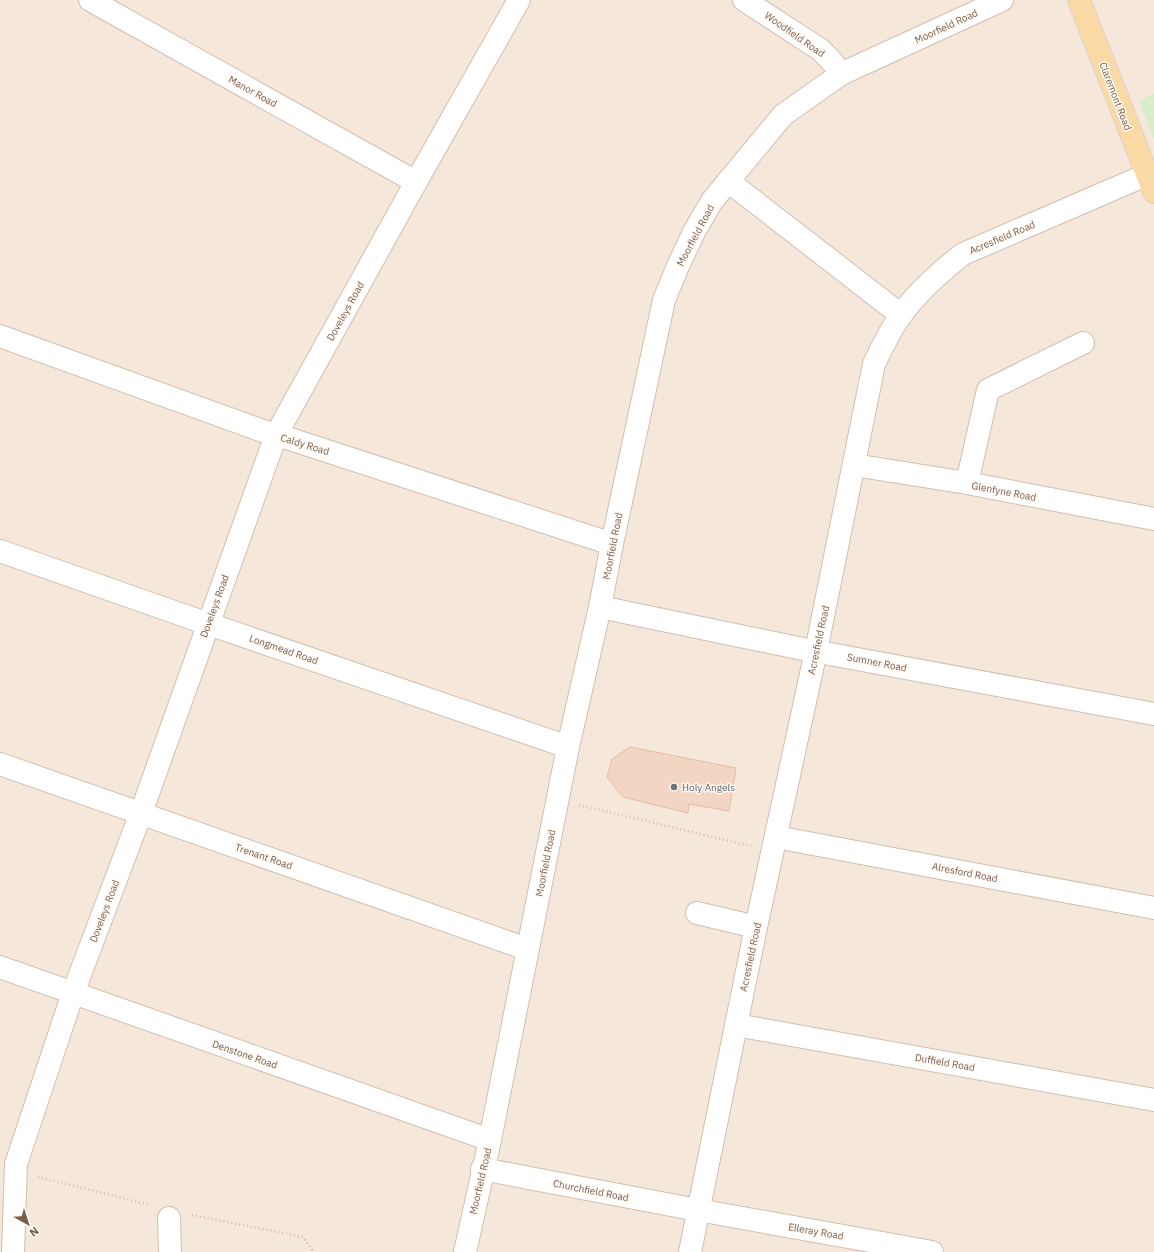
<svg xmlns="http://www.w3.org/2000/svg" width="1154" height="1252" font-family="'IBM Plex Sans',sans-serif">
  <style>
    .residential { fill: #f5e8da }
    .green { fill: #d8ecc9 }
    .building { fill: #f3d5c3; stroke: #e6bba3 }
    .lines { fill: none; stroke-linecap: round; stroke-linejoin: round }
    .minor-casing { stroke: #d1beb0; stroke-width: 24 }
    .major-casing { stroke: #dad1cd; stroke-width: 24 }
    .path { stroke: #d9b8a5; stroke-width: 2.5; stroke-dasharray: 1 3; stroke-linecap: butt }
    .minor { stroke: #fff; stroke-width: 22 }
    .major { stroke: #fbd9a5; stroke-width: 22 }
    .worship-dot { fill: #6b7280; stroke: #fffaf3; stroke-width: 1.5 }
    .labels { text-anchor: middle; stroke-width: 3; stroke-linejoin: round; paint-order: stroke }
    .street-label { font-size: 10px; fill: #7a5c4d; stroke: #fffaf3 }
    .worship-label { font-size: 10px; fill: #5b616d; stroke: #fffaf3; text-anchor: start }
  </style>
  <rect width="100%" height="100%" fill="#fdf6ec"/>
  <rect class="residential" x="0" y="0" width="1154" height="1252"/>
  <path class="green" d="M1154,93V139L1139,101Z"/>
  <path class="building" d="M630,747L736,768L729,811L689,804L688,813L623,797L607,777L612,759Z"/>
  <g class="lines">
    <g class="minor-casing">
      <g id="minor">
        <path d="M90,0L416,182"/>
        <path d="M744,0L821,50L834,64L841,74"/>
        <path d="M728,181L901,315"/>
        <path d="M0,336L263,431L290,439L612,544"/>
        <path d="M854,465L967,483L1154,519"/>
        <path d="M967,483L988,390L1083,343"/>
        <path d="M0,551L194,619L568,747"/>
        <path d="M600,607L803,649L1154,714"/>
        <path d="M0,764L527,949"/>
        <path d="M776,837L1154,908"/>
        <path d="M697,913L756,927"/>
        <path d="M0,967L490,1140"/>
        <path d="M736,1025L1154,1100"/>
        <path d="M482,1169L687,1208L932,1252"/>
        <path d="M169,1218L170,1252"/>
        <path d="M13,1252L16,1164L73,993L141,813L276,435L416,182L519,0"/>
        <path d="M465,1252L490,1140L568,747L600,607L612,544L664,300L678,266L694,232L712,201L783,115L841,74L1002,0"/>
        <path d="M690,1252L756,927L816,651L874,364C882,347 890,330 901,315C918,291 940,272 963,254L1146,175"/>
      </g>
    </g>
    <g class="major-casing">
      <path id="major" d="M1079,0L1154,192"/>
    </g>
    <g class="path">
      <path d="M579,805L751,846"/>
      <path d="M38,1177L150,1205"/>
      <path d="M192,1215L303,1237L312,1250L311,1252"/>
    </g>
    <use href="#minor" class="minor"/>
    <use href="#major" class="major"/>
  </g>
  <circle class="worship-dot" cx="674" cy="787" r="4"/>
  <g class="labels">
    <g class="street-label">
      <text transform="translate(946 26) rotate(-25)" y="4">Moorfield Road</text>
      <text transform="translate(795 34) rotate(35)" y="4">Woodfield Road</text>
      <text transform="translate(253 91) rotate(29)" y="4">Manor Road</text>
      <text transform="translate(1116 96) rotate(69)" y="4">Claremont Road</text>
      <text transform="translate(695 235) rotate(-62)" y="4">Moorfield Road</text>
      <text transform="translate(1002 237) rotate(-23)" y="4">Acresfield Road</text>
      <text transform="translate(345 311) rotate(-61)" y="4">Doveleys Road</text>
      <text transform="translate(305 444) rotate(17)" y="4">Caldy Road</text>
      <text transform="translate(1004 491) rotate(11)" y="4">Glenfyne Road</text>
      <text transform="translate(612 546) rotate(-79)" y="4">Moorfield Road</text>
      <text transform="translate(214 606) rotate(-70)" y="4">Doveleys Road</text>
      <text transform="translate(818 640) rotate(-78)" y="4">Acresfield Road</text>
      <text transform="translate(284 649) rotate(19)" y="4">Longmead Road</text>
      <text transform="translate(877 662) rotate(11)" y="4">Sumner Road</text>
      <text transform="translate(264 856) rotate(19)" y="4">Trenant Road</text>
      <text transform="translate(545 863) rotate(-79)" y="4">Moorfield Road</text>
      <text transform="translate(965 872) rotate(11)" y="4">Alresford Road</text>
      <text transform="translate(104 911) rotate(-69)" y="4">Doveleys Road</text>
      <text transform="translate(750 957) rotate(-78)" y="4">Acresfield Road</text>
      <text transform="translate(245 1054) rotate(19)" y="4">Denstone Road</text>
      <text transform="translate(945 1062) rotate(10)" y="4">Duffield Road</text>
      <text transform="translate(480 1181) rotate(-77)" y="4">Moorfield Road</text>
      <text transform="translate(591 1190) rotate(11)" y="4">Churchfield Road</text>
      <text transform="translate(816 1231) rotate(10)" y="4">Elleray Road</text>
    </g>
    <g class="worship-label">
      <text x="682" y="791">Holy Angels</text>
    </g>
  </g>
  <g transform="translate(28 1224) rotate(141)" stroke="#fffaf3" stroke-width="3" paint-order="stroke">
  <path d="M0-3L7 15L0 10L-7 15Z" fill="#7a5c4d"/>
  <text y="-6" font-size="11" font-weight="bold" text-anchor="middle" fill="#7a5c4d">N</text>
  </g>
</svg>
